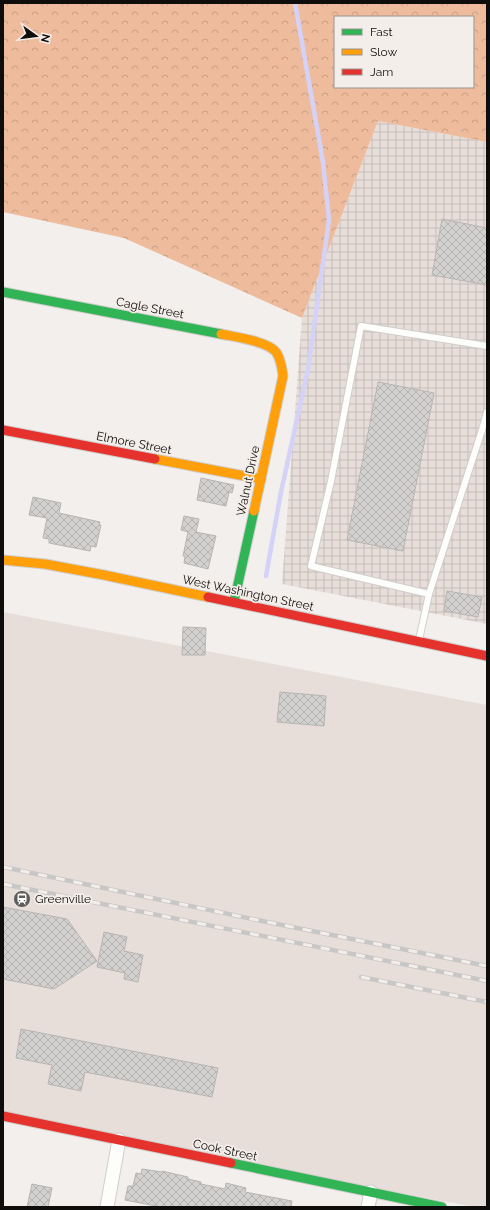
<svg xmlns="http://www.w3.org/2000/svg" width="490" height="1210" font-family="Raleway,sans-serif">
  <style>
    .built { fill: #e7ded9 }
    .industrial { fill: url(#industrial-grid) }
    .forest { fill: url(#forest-crowns); fill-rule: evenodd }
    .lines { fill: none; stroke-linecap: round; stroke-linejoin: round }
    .stream { stroke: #d4d2f7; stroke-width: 4.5 }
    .building { fill: url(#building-cross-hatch); stroke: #b7b5b3 }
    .lane-casing { stroke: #d0cdcb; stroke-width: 8 }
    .street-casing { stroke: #d0cdcb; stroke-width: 15 }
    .fast-casing { stroke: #d0cdcb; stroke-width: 11 }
    .slow-casing { stroke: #d0cdcb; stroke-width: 11 }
    .jam-casing { stroke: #d0cdcb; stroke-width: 11 }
    .lane { stroke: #fdfdfc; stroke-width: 6 }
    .street { stroke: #fdfdfc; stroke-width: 13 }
    .fast { stroke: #30b455; stroke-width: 9 }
    .slow { stroke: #ff9f0a; stroke-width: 9 }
    .jam { stroke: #e5322d; stroke-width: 9 }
    .rail-casing { stroke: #c8c7c7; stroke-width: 4.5 }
    .rail { stroke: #f4eeea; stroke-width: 3; stroke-dasharray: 9; stroke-linecap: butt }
    .labels { text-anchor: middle; stroke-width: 3.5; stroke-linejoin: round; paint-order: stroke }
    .street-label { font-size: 12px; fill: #0f0d0b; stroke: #f4eeea }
    .poi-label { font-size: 12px; fill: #0f0d0b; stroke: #f4eeea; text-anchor: start }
  </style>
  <defs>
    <pattern id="industrial-grid" width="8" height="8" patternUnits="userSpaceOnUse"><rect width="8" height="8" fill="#e7ded9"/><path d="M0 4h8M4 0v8" fill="none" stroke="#c5bdb9"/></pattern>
    <pattern id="forest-crowns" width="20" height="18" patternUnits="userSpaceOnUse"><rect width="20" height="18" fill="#eebc9d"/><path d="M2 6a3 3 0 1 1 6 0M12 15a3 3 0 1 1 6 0" fill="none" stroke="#cba086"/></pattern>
    <pattern id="building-cross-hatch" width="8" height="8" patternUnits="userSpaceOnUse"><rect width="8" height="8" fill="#d3d1cf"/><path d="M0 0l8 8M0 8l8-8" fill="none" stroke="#b4b2b0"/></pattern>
  </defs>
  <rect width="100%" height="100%" fill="#f2efec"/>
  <path class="built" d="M3,612L487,705V1207H474L3,1115Z"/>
  <path class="industrial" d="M378,121L487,142V624L282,584L302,318Z"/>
  <path class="forest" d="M3,3H487V142L378,121L302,318L124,238L3,212ZM335,17H473V87H335Z"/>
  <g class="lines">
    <path class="stream" d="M266,576L281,492L308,369L329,220L323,162L295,3"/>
  </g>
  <g class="building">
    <path d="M442,219L487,228V285L432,275Z"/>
    <path d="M378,382L434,393L403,551L347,540Z"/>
    <path d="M201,478L234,485L232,493L229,492L226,506L197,500Z"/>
    <path d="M33,497L61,503L59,513L100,522L99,525H101L96,547L91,546L90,551L49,543V539L43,538L47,518L29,515Z"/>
    <path d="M184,516L199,519L196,532L216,536L208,569L184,563L185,556H183L188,532L181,530Z"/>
    <path d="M447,591L482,597L478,617L444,611Z"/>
    <path d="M183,627L206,628L205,655H182Z"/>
    <path d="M280,692L326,696L324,726L277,722Z"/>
    <path d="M3,907L67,919L97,961L54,989L3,979Z"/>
    <path d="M104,932L127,937L124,951L143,955L138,982L124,979L125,973L97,967Z"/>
    <path d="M21,1029L218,1068L212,1097L85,1072L81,1091L48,1084L52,1065L16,1058Z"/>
    <path d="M142,1169L162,1172V1171L188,1177V1179L201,1182V1184L225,1189L226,1183L246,1188L245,1192L292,1201L291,1207H161L125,1200L128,1186H133L136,1173L141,1174Z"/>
    <path d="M32,1184L52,1188L48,1207H27Z"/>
  </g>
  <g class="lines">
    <g class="lane-casing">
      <g id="lane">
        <path d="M429,594L311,566L331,481L361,326L487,346"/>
        <path d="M419,640L429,594L482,430L487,412"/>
      </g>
    </g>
    <g class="street-casing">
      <g id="street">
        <path d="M107,1207L119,1140"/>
        <path d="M368,1207L371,1192"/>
      </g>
    </g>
    <g class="fast-casing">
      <g id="fast">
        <path d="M3,292L221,334"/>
        <path d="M234,602L254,511"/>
        <path d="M231,1163L442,1207"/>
      </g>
    </g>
    <g class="slow-casing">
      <g id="slow">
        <path d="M221,334C235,337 267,341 276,352C281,359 282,368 283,376L254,511"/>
        <path d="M155,459L261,479"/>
        <path d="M3,560L45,564L104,575L208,597"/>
      </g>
    </g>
    <g class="jam-casing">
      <g id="jam">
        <path d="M3,430L155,459"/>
        <path d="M208,597L487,656"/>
        <path d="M3,1116L231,1163"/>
      </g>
    </g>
    <use href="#lane" class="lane"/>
    <use href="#street" class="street"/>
    <use href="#fast" class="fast"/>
    <use href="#slow" class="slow"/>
    <use href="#jam" class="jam"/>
    <g class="rail-casing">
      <g id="rail">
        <path d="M3,867L262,921L487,966"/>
        <path d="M3,884L487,981"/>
        <path d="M361,977L487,1002"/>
      </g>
    </g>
    <use href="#rail" class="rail"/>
  </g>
  <defs>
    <g id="station-disc" transform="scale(0.9)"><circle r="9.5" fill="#5e5c5a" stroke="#f4eeea"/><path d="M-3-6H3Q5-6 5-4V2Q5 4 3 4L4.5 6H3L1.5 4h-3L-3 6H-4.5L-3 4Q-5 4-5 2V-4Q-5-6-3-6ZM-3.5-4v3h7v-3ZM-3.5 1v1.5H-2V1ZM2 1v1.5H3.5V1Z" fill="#fff"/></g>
  </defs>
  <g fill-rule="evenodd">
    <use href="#station-disc" x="22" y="899"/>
  </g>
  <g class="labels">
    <g class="street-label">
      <text transform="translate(150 308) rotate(11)" y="4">Cagle Street</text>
      <text transform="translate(134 443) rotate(11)" y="4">Elmore Street</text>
      <text transform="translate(248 481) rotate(-78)" y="4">Walnut Drive</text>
      <text transform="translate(248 593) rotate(12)" y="4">West Washington Street</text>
      <text transform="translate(225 1150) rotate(12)" y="4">Cook Street</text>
    </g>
    <g class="poi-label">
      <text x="35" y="903">Greenville</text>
    </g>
  </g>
  <rect width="490" height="1210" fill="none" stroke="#0f0d0b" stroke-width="8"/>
  <rect x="334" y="16" width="140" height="72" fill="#f4eeea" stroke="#989491"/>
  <rect x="342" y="29" width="20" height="6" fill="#30b455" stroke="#989491"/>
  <text x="370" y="36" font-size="12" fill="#0f0d0b">Fast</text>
  <rect x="342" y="49" width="20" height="6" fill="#ff9f0a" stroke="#989491"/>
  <text x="370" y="56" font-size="12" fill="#0f0d0b">Slow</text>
  <rect x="342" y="69" width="20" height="6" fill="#e5322d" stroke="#989491"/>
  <text x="370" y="76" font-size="12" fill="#0f0d0b">Jam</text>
  <g transform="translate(36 36) rotate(104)" stroke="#f4eeea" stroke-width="3" paint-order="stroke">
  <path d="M0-3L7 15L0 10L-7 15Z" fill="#0f0d0b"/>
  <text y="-6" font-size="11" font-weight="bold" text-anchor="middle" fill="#0f0d0b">N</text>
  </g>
</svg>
